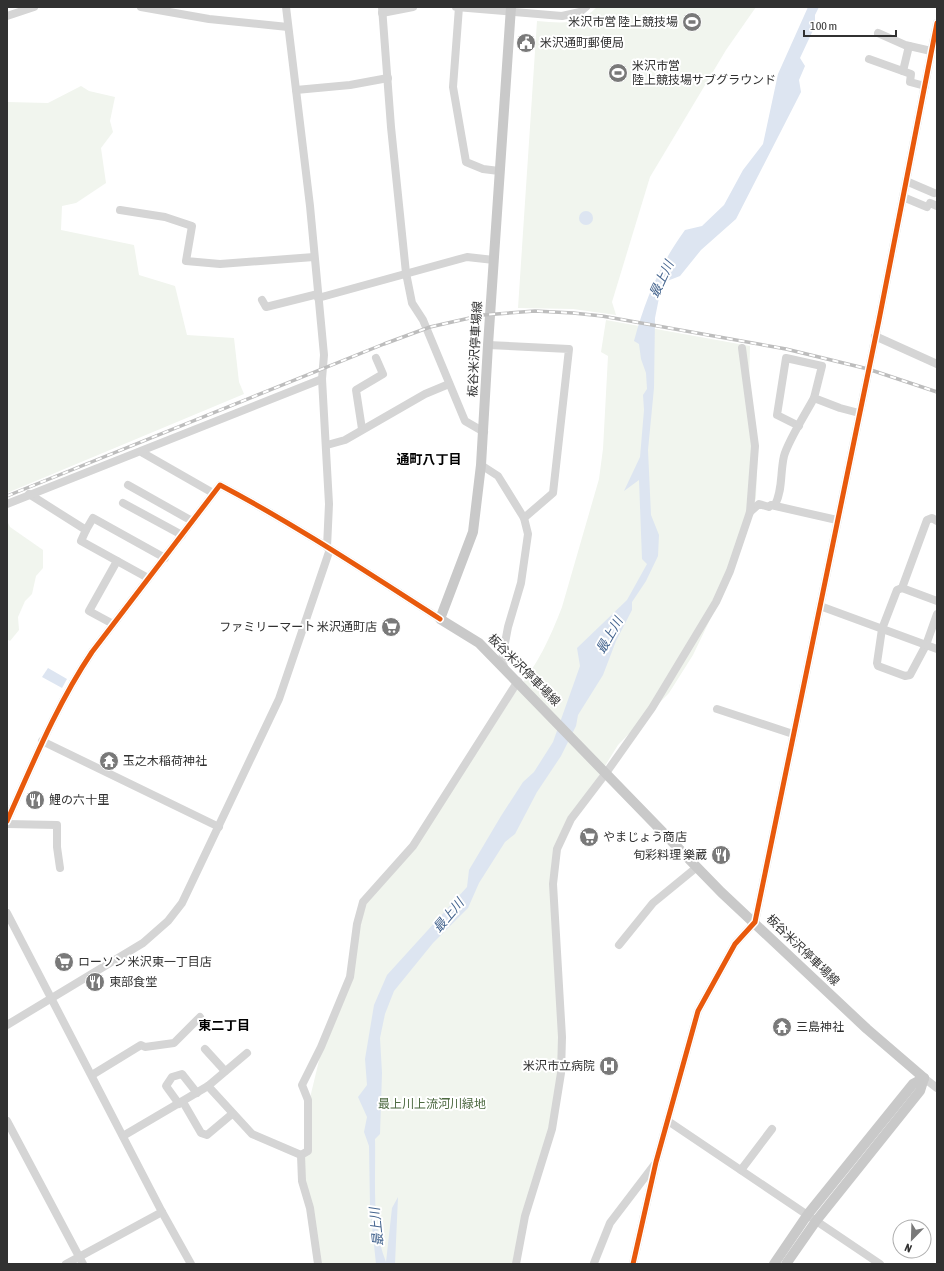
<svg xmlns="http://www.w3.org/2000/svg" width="944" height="1271" font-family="'Asap Condensed','Noto Sans JP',sans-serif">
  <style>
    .green { fill: #f1f5ee }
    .water { fill: #dde5f1 }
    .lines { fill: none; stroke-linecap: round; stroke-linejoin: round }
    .minor { stroke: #d5d5d5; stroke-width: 8 }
    .major { stroke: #c9c9c9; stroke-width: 10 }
    .rail-casing { stroke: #bdbdbd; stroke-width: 3.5 }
    .rail { stroke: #fff; stroke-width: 2; stroke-dasharray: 6; stroke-linecap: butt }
    .cycleway-casing { stroke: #fff; stroke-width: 8 }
    .cycleway { stroke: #e8590c; stroke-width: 5 }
    .labels { text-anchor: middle; stroke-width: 4; stroke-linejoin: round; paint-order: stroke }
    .poi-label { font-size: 12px; fill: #313131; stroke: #fff; text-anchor: start }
    .street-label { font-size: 12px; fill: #313131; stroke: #fff }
    .park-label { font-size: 12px; fill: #4d6a41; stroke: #fff }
    .water-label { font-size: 13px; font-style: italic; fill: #44648e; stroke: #fff }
    .neighbourhood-label { font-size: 13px; font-weight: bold; fill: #000; stroke: #fff }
  </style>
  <rect width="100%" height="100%" fill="#fff"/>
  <g class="green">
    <path d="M597,7H756L726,50L650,177L612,302L616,315L573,309L518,308L537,21C562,23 578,26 597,7Z"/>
    <path d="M81,86L89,91L115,97L110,121L113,132L101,148L106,183L76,203L62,206L61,230L134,245L139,275L175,286L187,335L234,338L239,382L244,394L7,493V102L48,103Z"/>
    <path d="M606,320L750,346L749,385L758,446L756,498L733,572L693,655L669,693L618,745L554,848L561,1053L550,1128L514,1264H320L304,1178L303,1156L310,1151L309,1102L322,1048L344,1000L365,904L414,847L517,690C538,664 550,638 562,607L599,479L603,449L608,356L601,352Z"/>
    <path d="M7,521L10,527L43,550V568L36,576L32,594L25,601L18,617L19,630L10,641L7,639Z"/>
  </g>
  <g class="water">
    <path d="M808,7H819L815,15V26L800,58L805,66L799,80L801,92L736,219L701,250L680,276L662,283L655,318L654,388L648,450L651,515L659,535L658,556L646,581L632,602V610L616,641L603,675L578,715L576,726L561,756L537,792L515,834L505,842L479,883L468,908L433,943L394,991L385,1014L380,1038L382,1073L380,1134L375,1139C376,1179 371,1224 386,1262L392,1208L398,1197L395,1264H376L370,1207L369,1146L364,1132L367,1117L358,1097L367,1085L365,1059L374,1005L387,975L467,887L469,870L501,816L523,782L534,772L553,742L580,666L577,648L627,600L647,564L642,559L639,480L624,491L640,457L644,410L643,395L647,389L646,373L641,359L639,344L634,341C645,300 660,264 685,230L702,226L724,205L743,170L763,144L778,74Z"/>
    <circle cx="586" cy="218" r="7"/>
    <path d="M48,668L67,679L62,688L42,677Z"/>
  </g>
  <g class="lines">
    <g class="minor">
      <path d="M141,7L209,19L288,27"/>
      <path d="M286,7L310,206L324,355L322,379L329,504L327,547"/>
      <path d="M382,7L391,127L406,273L412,303L423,320L465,421L484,432"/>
      <path d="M456,7L562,16L580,12L586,7"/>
      <path d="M459,7L453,87L466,162L483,169L499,171"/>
      <path d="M382,13L413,7"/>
      <path d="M7,16L34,7"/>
      <path d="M878,33L905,45L931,51"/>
      <path d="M869,59L911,74L910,82L925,86"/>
      <path d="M903,71L909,46"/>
      <path d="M296,90L350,85L388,78"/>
      <path d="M906,181L934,193"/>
      <path d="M903,197L927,207"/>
      <path d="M930,203L937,206"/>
      <path d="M120,210L165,217L192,226L186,261L220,264L314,257"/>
      <path d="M318,298L467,257L494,260"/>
      <path d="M262,300L266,307L318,294"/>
      <path d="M875,336L937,364"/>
      <path d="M488,345L569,349L553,493L524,518"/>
      <path d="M799,426L777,415L786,358L822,366L814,398L840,408L859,413"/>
      <path d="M362,429L356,390L383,374L376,358"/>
      <path d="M327,445L345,440L425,394L449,384"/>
      <path d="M143,453L213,493"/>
      <path d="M481,465L498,476L524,518L528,534L521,583L508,627L502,659L504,667"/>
      <path d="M128,485L192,521"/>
      <path d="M29,494L86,530L93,518L165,558"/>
      <path d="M123,503L182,535"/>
      <path d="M7,504L322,379"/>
      <path d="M775,505C783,489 780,473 784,456C788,441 806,413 814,398"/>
      <path d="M750,512L759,504L769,507L771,505L837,520"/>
      <path d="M937,521L932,518L927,520L902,588L897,590L882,629L877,663L878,666L905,676L910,675L926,645L937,614"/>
      <path d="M86,530L81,541L148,578"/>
      <path d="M902,588L937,601"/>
      <path d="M820,606L937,649"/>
      <path d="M113,624L89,611L117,561"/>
      <path d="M717,709L793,734"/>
      <path d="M42,741L219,827"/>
      <path d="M7,821C33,763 57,704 92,652L220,485C296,525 368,573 440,619"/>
      <path d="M7,824L57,825V847L60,868"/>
      <path d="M7,913L162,1212L191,1264"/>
      <path d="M619,945L653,903L697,867"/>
      <path d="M7,1025L143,943L168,921L182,903L279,699L330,549"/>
      <path d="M205,1049L225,1071"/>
      <path d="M92,1075L141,1045L145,1047L174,1043L200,1017"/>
      <path d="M924,1078L937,1088"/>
      <path d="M208,1086L252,1134L301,1155"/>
      <path d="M183,1102L201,1133L207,1135L232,1114"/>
      <path d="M179,1104L166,1086L172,1077L182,1074L197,1093"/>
      <path d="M7,1121L83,1264"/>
      <path d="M668,1121L880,1264"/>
      <path d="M123,1136L208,1086L247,1053"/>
      <path d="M301,1155L308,1151V1100L302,1085L321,1047L350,977L357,924L363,902L413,846L518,681"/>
      <path d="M301,1155L302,1181L310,1208L318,1264"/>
      <path d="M741,1170L772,1129"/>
      <path d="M594,1263L610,1223L655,1164"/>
      <path d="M66,1264L162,1212"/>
      <path d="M516,1264L525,1216L552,1129L561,1073L562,1037L553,884L557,849L571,819L606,773L652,708L716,602L730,571L750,512L755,446L742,348"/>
      <path d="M633,1264L656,1162L698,1011L735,944L755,922L879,320L937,23"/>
    </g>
    <g class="major">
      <path d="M511,7L488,345L481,465L473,532L440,619L479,643L721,892L867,1029L924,1078"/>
      <path d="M774,1264L808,1214L913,1084L924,1078"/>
      <path d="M786,1264L816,1221L920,1091L924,1078"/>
    </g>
    <g class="rail-casing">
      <path id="rail" d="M7,496L384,344L430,327L483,315L535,311L573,313L602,316L786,349L868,369L937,392"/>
    </g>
    <use href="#rail" class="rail"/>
    <g class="cycleway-casing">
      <g id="cycleway">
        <path d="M7,821C33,763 57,704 92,652L220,485C296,525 368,573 440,619"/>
        <path d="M633,1264L656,1162L698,1011L735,944L755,922L879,320L937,23"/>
      </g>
    </g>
    <use href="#cycleway" class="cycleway"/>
  </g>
  <defs>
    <g id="stadium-disc" transform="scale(1)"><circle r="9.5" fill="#797979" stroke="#fff"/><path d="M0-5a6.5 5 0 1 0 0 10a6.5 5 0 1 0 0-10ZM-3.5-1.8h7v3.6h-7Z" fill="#fff"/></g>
    <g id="civic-disc" transform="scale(1)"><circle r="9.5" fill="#797979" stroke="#fff"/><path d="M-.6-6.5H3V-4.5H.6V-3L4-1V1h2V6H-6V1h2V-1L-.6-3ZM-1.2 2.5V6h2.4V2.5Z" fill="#fff"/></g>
    <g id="supermarket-disc" transform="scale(1)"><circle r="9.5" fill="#797979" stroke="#fff"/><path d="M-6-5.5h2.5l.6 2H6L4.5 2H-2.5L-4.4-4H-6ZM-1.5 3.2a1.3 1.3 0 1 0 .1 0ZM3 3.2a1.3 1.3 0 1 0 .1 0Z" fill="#fff"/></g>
    <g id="temple-disc" transform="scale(1)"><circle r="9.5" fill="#797979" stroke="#fff"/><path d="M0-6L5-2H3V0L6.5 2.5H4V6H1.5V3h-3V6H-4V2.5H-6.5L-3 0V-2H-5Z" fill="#fff"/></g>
    <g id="restaurant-disc" transform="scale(1)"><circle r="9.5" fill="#797979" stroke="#fff"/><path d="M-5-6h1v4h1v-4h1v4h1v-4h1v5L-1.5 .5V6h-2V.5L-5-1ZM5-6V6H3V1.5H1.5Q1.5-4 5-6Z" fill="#fff"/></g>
    <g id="hospital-disc" transform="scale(1)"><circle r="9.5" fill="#797979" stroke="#fff"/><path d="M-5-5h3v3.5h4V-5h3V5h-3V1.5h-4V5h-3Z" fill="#fff"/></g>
  </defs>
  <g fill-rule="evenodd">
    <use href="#stadium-disc" x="692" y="22"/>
    <use href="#civic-disc" x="526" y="43"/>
    <use href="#stadium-disc" x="618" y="73"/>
    <use href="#supermarket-disc" x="391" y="627"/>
    <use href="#temple-disc" x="109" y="761"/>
    <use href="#restaurant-disc" x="35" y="800"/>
    <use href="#supermarket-disc" x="589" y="837"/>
    <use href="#restaurant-disc" x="721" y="855"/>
    <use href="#supermarket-disc" x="64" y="962"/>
    <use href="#restaurant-disc" x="95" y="982"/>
    <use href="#temple-disc" x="782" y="1027"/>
    <use href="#hospital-disc" x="609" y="1066"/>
  </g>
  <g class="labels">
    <g class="poi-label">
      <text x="678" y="26" text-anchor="end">米沢市営 陸上競技場</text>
      <text x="540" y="47">米沢通町郵便局</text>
      <text x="632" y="70">米沢市営<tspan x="632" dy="14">陸上競技場サブグラウンド</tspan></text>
      <text x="377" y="631" text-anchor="end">ファミリーマート 米沢通町店</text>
      <text x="123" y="765">玉之木稲荷神社</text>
      <text x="49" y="804">鯉の六十里</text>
      <text x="603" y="841">やまじょう商店</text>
      <text x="707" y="859" text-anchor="end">旬彩料理 樂蔵</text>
      <text x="78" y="966">ローソン 米沢東一丁目店</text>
      <text x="109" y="986">東部食堂</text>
      <text x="796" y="1031">三島神社</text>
      <text x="595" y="1070" text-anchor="end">米沢市立病院</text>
    </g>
    <g class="street-label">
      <text transform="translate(475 349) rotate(-87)" y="4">板谷米沢停車場線</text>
      <text transform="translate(524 670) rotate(45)" y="4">板谷米沢停車場線</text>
      <text transform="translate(803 950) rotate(44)" y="4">板谷米沢停車場線</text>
    </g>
    <g class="park-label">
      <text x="432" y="1108">最上川上流河川緑地</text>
    </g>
    <g class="water-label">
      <text transform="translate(661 279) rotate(-65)" y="5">最上川</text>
      <text transform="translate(609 635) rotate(-60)" y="5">最上川</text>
      <text transform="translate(448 915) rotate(-50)" y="5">最上川</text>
      <text transform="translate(376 1227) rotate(-96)" y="5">最上川</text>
    </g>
    <g class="neighbourhood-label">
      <text x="429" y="464">通町八丁目</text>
      <text x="224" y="1030">東二丁目</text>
    </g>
  </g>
  <rect width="944" height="1271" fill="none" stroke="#313131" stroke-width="16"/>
  <g transform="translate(912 1239) rotate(203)"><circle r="19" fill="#ffffff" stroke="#adadad"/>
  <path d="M0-3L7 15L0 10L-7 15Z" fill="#797979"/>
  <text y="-6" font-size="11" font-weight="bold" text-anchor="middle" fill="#313131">N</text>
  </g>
  <path d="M804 30v6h92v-6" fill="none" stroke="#313131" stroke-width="2"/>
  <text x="810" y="30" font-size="12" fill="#313131" stroke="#ffffff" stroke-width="3" paint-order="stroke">100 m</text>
</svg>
